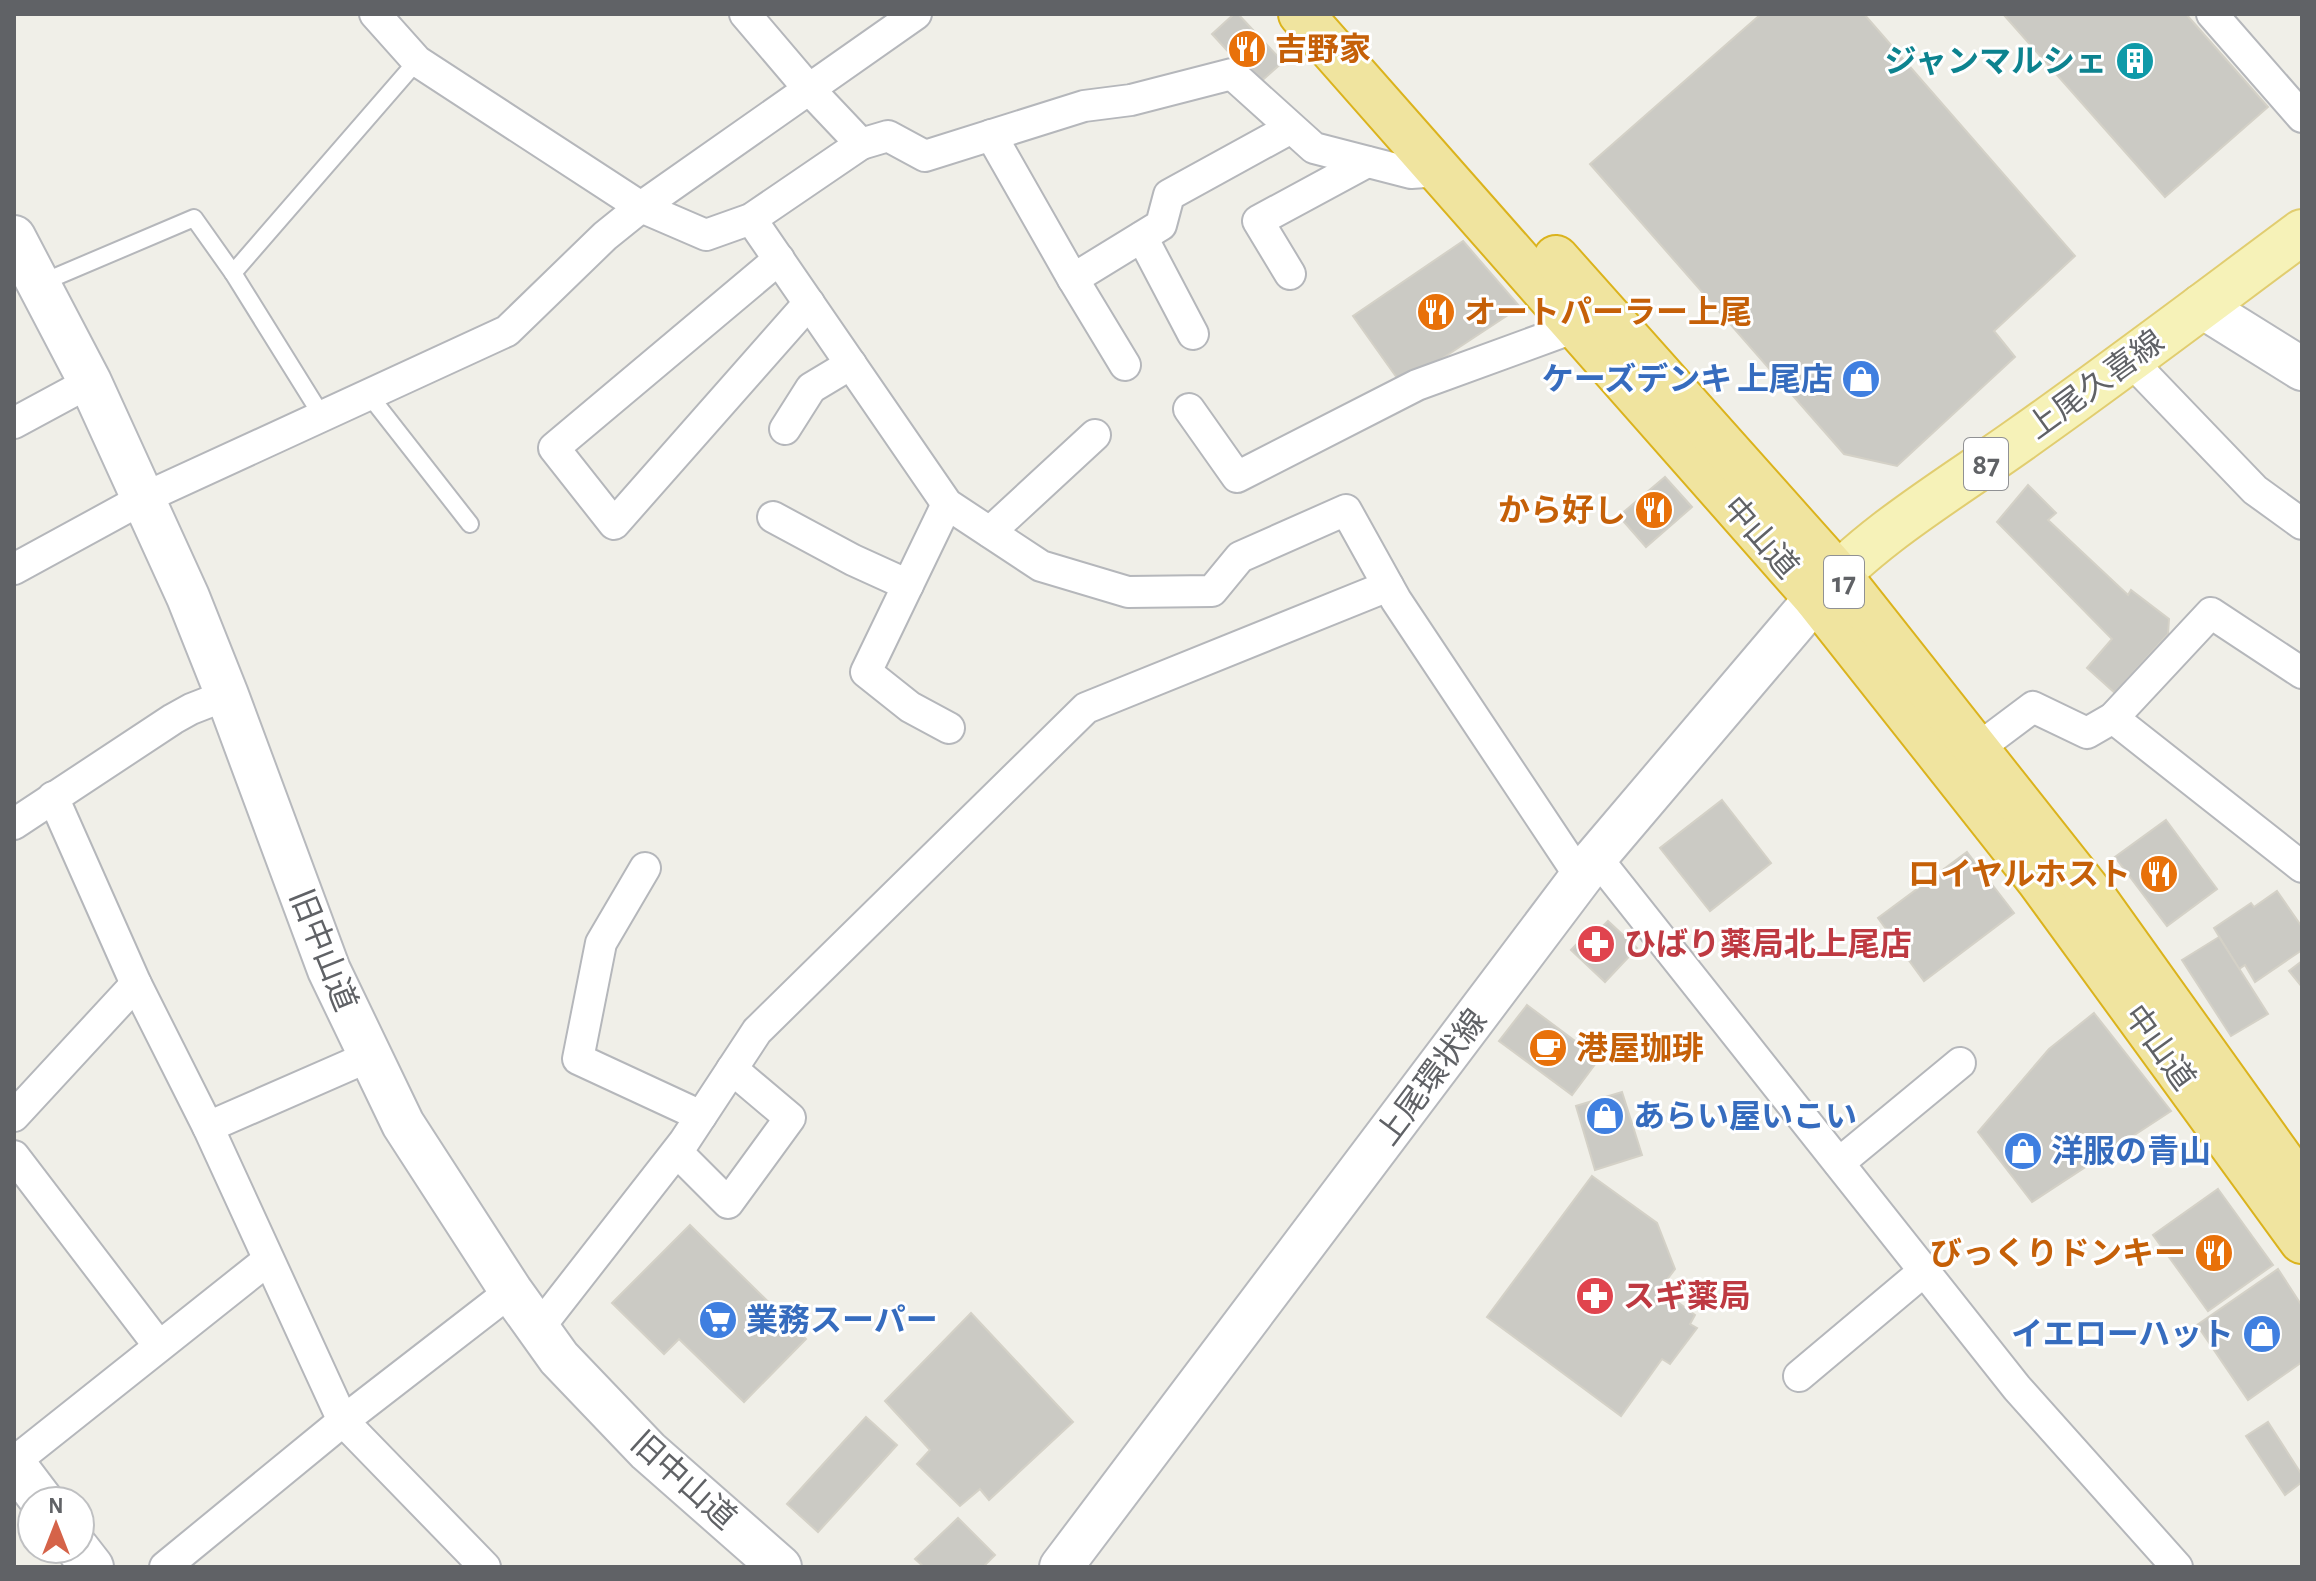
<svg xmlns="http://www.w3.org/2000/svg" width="2316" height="1581" font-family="'Alegreya Sans','Noto Sans JP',sans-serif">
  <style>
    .building { fill: #cbcac4; stroke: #d4d1c7; stroke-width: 2 }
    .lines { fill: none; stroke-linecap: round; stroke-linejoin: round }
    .lane-casing { stroke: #b5b7bb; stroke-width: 20 }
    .street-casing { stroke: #b5b7bb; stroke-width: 34 }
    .secondary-casing { stroke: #b7b9bd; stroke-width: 46 }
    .primary-casing { stroke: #e1cd70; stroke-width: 48 }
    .highway-casing { stroke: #dbb31d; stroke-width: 48 }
    .lane { stroke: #fff; stroke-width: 16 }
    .street { stroke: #fff; stroke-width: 30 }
    .secondary { stroke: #fff; stroke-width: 42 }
    .primary { stroke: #f6f2b8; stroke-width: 44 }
    .highway { stroke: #f0e49f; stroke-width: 44 }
    .labels { text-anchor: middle; stroke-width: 6; stroke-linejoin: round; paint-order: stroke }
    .shield { fill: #fff; stroke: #909194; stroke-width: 2 }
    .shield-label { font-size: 30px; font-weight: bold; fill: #606266 }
    .food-label { font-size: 32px; font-weight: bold; fill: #c56008; stroke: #fff; text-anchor: start }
    .culture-label { font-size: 32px; font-weight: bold; fill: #0d838f; stroke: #fff; text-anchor: end }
    .shop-label { font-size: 32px; font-weight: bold; fill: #366cbe; stroke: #fff; text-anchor: start }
    .street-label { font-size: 32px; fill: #606266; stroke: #fff }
    .health-label { font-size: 32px; font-weight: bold; fill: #be3a42; stroke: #fff; text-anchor: start }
  </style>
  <rect width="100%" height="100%" fill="#f0efe8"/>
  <g class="building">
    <path d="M1234,14H1238L1283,62L1258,84L1212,34Z"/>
    <path d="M1761,14H1864L2075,256L1994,331L2015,357L1897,466L1844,454L1590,164Z"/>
    <path d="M2003,14H2186L2268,107L2165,197Z"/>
    <path d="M1463,241L1520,307L1402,385L1353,316Z"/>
    <path d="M1665,477L1692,507L1646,547L1619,516Z"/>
    <path d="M2028,485L2056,513L2048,520L2128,595L2131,590L2169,619L2168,634L2115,693L2087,668L2112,639L1997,522Z"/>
    <path d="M1722,800L1771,863L1710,911L1660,848Z"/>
    <path d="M2166,820L2217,889L2167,926L2115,857Z"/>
    <path d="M1967,852L2014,913L1924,981L1878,918Z"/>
    <path d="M2277,891L2302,927V950L2255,982L2245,965L2239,969L2214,928L2251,903L2254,907Z"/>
    <path d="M1608,921L1637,948L1605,982L1571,950L1595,925L1600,929Z"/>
    <path d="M2219,937L2268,1014L2231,1036L2182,960Z"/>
    <path d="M2302,961V987L2289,971Z"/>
    <path d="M1527,1005L1599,1059L1572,1095L1499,1041Z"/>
    <path d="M2094,1013L2171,1111L2032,1202L1978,1132L2049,1049Z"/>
    <path d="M1622,1092L1642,1155L1595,1170L1576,1106Z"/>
    <path d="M1592,1176L1657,1223L1675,1269L1660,1289L1695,1315L1690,1324L1697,1328L1670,1364L1662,1359L1621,1416L1487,1317Z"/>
    <path d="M2218,1189L2273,1265L2208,1311L2153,1235Z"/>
    <path d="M690,1225L806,1339L744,1402L679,1339L664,1354L612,1303Z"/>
    <path d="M2278,1269L2302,1306V1362L2248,1400L2197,1325Z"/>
    <path d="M971,1313L1073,1422L989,1500L980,1489L960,1506L917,1464L930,1450L885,1401Z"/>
    <path d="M866,1417L897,1445L818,1532L787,1504Z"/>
    <path d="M2268,1422L2302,1475V1482L2285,1495L2246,1436Z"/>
    <path d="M958,1518L995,1555L983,1567H924L915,1559Z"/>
  </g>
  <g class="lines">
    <g class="lane-casing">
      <g id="lane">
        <path d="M233,273L417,61"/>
        <path d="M41,283L194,218L233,273L322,416"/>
        <path d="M369,395L470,524"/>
      </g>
    </g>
    <g class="street-casing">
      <g id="street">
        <path d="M375,14L417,61L641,207L706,235L751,219L861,144"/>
        <path d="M745,14L808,88L861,144L888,136L925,156L1084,106L1131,100L1232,74L1314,148L1411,173L1440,171"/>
        <path d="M2212,14L2302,117"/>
        <path d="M991,135L1073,279L1161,225L1169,195L1291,128"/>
        <path d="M751,219L947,504L1041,566L1128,592L1212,591L1240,557L1346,510L1396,600L1581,878"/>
        <path d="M1142,237L1193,334"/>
        <path d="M779,259L554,448L614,524L809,303"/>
        <path d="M1290,274L1258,221L1367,162"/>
        <path d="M1073,279L1125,365"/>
        <path d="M2131,361L2255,490L2302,524"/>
        <path d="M1189,409L1237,477L1417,385L1576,327"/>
        <path d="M14,423L90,382"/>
        <path d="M785,429L811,388L851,364"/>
        <path d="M947,504L866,672L910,707L949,728"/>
        <path d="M773,517L853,560L908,585"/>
        <path d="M990,532L1095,435"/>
        <path d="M14,569L144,498L507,331L605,236L641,207L916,14"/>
        <path d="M2113,718L2302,867"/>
        <path d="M1977,749L2033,707L2087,733L2113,718L2211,613L2302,673"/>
        <path d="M53,797L136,984L208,1127L343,1421L485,1567"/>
        <path d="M14,824L173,719L191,709L227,695"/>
        <path d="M1596,857L2017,1388L2177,1567"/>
        <path d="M645,868L601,943L578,1059L701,1116"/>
        <path d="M14,1116L136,984"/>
        <path d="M208,1127L368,1057"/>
        <path d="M677,1152L728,1203L790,1118L732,1069"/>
        <path d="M14,1156L159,1346"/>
        <path d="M1839,1163L1960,1063"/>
        <path d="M538,1329L684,1142L757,1031L1086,708L1388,586"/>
        <path d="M1799,1376L1924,1271"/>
        <path d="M14,1462L268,1260"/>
        <path d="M165,1567L343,1421L511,1291"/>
      </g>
    </g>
    <g class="secondary-casing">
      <g id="secondary">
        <path d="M14,237L90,382L188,597L227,695L329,970L403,1124L511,1291L559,1358L648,1451L780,1567"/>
        <path d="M2201,306L2302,369"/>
        <path d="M14,1464L42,1501"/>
        <path d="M78,1549L92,1567"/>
        <path d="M1061,1567L1596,857L1816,598"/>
      </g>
    </g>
    <g class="primary-casing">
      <path id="primary" d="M1816,598C1869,536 1955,486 2022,438C2117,371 2209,301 2302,232"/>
    </g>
    <g class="highway-casing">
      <g id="highway">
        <path d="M1301,14L1816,598L2039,880L2302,1241"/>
        <path d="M1556,258L1837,573L2097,902L2302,1189"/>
      </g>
    </g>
    <use href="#lane" class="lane"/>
    <use href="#street" class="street"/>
    <use href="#secondary" class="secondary"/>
    <use href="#primary" class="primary"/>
    <use href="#highway" class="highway"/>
  </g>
  <defs>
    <g id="restaurant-disc" transform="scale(2)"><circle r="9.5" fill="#e8710a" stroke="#fff"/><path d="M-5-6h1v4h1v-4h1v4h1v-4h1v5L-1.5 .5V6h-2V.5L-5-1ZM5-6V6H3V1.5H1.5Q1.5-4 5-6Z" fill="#fff"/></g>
    <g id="building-disc" transform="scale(2)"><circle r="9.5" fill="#0f9aa8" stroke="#fff"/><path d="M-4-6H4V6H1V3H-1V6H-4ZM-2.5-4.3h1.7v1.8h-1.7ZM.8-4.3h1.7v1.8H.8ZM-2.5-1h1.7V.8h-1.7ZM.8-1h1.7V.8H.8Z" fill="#fff"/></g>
    <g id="shop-disc" transform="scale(2)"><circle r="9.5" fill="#3f7fe0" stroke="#fff"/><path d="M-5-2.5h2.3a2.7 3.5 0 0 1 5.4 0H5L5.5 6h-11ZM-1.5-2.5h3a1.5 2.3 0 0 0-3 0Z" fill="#fff"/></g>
    <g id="pharmacy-disc" transform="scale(2)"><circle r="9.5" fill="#e0444e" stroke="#fff"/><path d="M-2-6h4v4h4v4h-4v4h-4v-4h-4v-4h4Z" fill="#fff"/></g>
    <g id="cafe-disc" transform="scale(2)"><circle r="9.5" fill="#e8710a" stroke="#fff"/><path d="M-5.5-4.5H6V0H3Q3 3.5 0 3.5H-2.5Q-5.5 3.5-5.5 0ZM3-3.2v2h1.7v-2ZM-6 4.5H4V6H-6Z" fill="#fff"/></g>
    <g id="supermarket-disc" transform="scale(2)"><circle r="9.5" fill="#3f7fe0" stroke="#fff"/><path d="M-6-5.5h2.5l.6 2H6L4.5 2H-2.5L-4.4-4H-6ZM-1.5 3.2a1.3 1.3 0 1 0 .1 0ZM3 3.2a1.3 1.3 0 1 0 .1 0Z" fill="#fff"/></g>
  </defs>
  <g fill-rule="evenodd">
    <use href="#restaurant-disc" x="1247" y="49"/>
    <use href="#building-disc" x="2135" y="61"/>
    <use href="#restaurant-disc" x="1436" y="312"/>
    <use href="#shop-disc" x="1861" y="379"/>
    <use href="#restaurant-disc" x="1654" y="510"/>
    <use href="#restaurant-disc" x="2159" y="874"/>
    <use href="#pharmacy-disc" x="1596" y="944"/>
    <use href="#cafe-disc" x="1548" y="1048"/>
    <use href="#shop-disc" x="1605" y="1116"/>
    <use href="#shop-disc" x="2023" y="1151"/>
    <use href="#restaurant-disc" x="2214" y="1253"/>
    <use href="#pharmacy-disc" x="1595" y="1296"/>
    <use href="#supermarket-disc" x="718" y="1320"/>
    <use href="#shop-disc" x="2262" y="1334"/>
  </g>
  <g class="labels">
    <g class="shield">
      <rect x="1964" y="438" width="44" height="52" rx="6"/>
      <rect x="1824" y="556" width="40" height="52" rx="6"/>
    </g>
    <g class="shield-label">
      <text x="1986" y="474">87</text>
      <text x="1844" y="592">17</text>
    </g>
    <g class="food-label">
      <text x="1275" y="60">吉野家</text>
      <text x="1464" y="323">オートパーラー上尾</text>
      <text x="1626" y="521" text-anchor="end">から好し</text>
      <text x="2131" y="885" text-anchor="end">ロイヤルホスト</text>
      <text x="1576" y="1059">港屋珈琲</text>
      <text x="2186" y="1264" text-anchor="end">びっくりドンキー</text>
    </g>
    <g class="culture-label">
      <text x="2107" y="72">ジャンマルシェ</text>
    </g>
    <g class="shop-label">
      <text x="1833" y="390" text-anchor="end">ケーズデンキ 上尾店</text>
      <text x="1633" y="1127">あらい屋いこい</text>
      <text x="2051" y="1162">洋服の青山</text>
      <text x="746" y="1331">業務スーパー</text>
      <text x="2234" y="1345" text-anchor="end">イエローハット</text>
    </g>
    <g class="street-label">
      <text transform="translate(2095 384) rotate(-36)" y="11">上尾久喜線</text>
      <text transform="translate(1761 537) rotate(49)" y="11">中山道</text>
      <text transform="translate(324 950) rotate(68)" y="11">旧中山道</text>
      <text transform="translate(2160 1047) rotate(54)" y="11">中山道</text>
      <text transform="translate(1431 1077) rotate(-53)" y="11">上尾環状線</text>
      <text transform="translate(684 1480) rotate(42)" y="11">旧中山道</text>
    </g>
    <g class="health-label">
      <text x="1624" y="955">ひばり薬局北上尾店</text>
      <text x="1623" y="1307">スギ薬局</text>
    </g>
  </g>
  <rect width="2316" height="1581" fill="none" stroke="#606266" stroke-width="32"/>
  <g transform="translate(56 1525)"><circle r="38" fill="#ffffff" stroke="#bfc0c2" stroke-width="2"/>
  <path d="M0-6L14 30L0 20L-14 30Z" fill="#d56349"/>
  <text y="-12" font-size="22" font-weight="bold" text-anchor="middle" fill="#606266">N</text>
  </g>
</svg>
